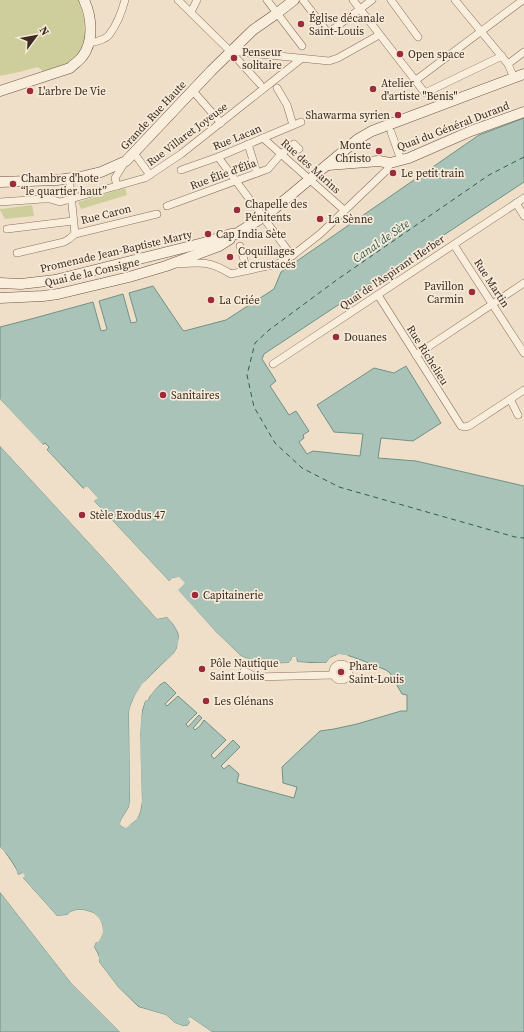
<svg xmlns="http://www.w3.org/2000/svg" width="524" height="1032" font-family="'Source Serif 4',serif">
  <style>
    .green { fill: #cece9c }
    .water { fill: #a9c3b9; stroke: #6f9286 }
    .pier { fill: #efdfc8 }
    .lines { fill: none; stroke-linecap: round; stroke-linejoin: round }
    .ferry { stroke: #305c54; stroke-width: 1; stroke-dasharray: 5 4; stroke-linecap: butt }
    .street-casing { stroke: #8c705d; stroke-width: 8 }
    .secondary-casing { stroke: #6e5240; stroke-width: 11 }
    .street { stroke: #f9eddc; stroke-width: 7 }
    .secondary { stroke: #f9eddc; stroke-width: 10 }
    .poi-dot { fill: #9b2c39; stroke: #f6ead8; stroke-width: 1.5 }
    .labels { text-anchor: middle; stroke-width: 3.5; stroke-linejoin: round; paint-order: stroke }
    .poi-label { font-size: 11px; fill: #3c2b20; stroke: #f6ead8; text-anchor: start }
    .street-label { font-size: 11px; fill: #3c2b20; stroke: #f6ead8 }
    .water-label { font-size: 12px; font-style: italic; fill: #305c54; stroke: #f6ead8 }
  </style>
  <rect width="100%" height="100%" fill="#efdfc8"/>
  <g class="green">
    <path d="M0,0H79L84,19L85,38L83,50L74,60L45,73L38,67L19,72L0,76Z"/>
    <path d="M125,188L127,195L81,209L78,202Z"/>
    <path d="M32,205L34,216L5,219L0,210V209Z"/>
  </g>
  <g class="water">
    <path d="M524,118V182L264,354L262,359L276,381L270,386L289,415L296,411L309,431L303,435L304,438L299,442L307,454L313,451L360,456L363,434L334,432L317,405L374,368L394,373L406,366L441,423L413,441L381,438L378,458L416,461L524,486V1032H212L190,1017V1022L187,1026H183L175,1023L166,1015L139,1007L118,987L99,962L98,953L94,947L96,942L101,938L102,924L94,913L84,910H76L70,912L67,915L57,916L23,878L24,875L22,873L18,875C17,867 6,853 0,847V446L104,559L157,619L167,617C177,628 184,638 174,653C157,670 134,686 129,712L130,800L129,807L121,820V826L123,827C130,825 138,821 140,812C143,801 141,789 141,778C140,753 137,725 145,701L148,700C151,693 158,685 165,682L176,693L165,704L167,706L178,696L197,713L186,724L188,727L199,715L202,718L193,728L195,730L200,726L204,720L226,740L211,755L214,759L233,740L240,747L221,766L224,769L229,765L239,774L237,782L239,783L294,798L297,787L283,783L282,767L320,731L334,729L357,724L401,711H407V695L402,694L390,673L386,670C379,667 373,665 366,662C353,657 335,648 326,663L297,662V659L292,657L291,661L290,663L260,664L241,656L216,632L177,590L184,583L178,578H172L169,581L94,501L97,497L87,486L84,489L47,450L49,447L45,443L42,445L0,399V327L31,319L93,302L101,331L106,330L107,329L99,301L123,294L131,323L136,322L137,321L129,293L153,286L182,329L184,331L226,320L274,289L281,272L479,135Z"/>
    <path d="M0,892L72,984L120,1032H0Z"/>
  </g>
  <g class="pier">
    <path d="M0,399L44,446H41L0,402Z"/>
    <path d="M0,444L106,558L158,616L168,615L175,623L180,631L181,636L179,649L175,654L144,686L137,696L132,707L131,712L132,800L131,808L123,821V825L125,826L135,817L138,812L140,800L138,735L140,710L143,700L147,698L155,687L160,682L162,681L149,697L148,700L145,701L142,710L140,735L142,801L140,812L137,819L126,828L121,826L120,824L121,820L129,807L130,800L129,712L130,707L135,695L142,684L174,653L177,648L179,636L178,632L174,625L167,617L157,619L104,559L0,446Z"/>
    <path d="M45,448L83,489L87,486L89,488L98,498L94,501L169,581L172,578L179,577L185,583L178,590L216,632L241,656L260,664L289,663L290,661H291L292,657H296L297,662L310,663H326L330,658L339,654L347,655L350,658L343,656L336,657L332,659L326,665L296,664L295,663V659H293V662L290,664L260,666L240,657L215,633L176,591V589L182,583L179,580H173L170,583L168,582L92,502V500L95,497L87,489L84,491H82L45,451Z"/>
    <path d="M0,847L4,851L17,871L18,875L23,873L25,876L23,878L57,916L67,915L70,912L76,910H84L94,913L99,918L102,924L103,932L101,938L98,942H96L94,947L99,957V962L118,987L138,1007L166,1015L175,1023L183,1026H187L189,1024L190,1022L188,1019L190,1017L212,1032H208L192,1021L191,1025L189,1027L183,1028L174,1025L165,1016L137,1009L117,988L97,963V957L92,946L94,941L97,940L99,937L101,931L100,924L97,919L93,915L84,912H76L71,913L68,917L56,918L21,879L22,876L19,877L17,876L16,872L0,849Z"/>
    <path d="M0,890L2,891L74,983L122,1032H120L72,984L0,892Z"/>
  </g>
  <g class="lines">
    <path class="ferry" d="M524,157L489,175L338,279L269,330L255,343L247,375L254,407L275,443L302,468L339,487L515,537L524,538"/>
    <g class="street-casing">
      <g id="street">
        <path d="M178,0L230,51L260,84"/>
        <path d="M267,0L302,46"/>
        <path d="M303,0L328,33L372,0"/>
        <path d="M353,0L425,93L502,56"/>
        <path d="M391,0L418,37"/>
        <path d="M455,0L508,64L514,78"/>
        <path d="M191,12L197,0"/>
        <path d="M89,43C95,42 105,40 109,35C116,26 122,11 125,0"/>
        <path d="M230,51L329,61L338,58L379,35"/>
        <path d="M508,64L524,52"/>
        <path d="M416,80L523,0"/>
        <path d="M277,88L287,105L293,125"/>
        <path d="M193,91L221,123"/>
        <path d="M391,132L401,160"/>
        <path d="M263,138L344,210"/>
        <path d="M248,144L257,173"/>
        <path d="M134,153L150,175"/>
        <path d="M218,157L292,256"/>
        <path d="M181,170L218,157L301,122"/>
        <path d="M70,185L75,234"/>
        <path d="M117,186L115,178L125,162"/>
        <path d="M0,202L43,199H50L60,202L145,178L181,154L301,59"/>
        <path d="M516,203L524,216"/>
        <path d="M167,206L268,169L281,154L294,144L299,149"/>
        <path d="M7,229L73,221"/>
        <path d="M454,245L524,353"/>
        <path d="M240,246L247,270"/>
        <path d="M17,253L64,242L69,239L75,234L157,214"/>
        <path d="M178,264C202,262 210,261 231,274L277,264L292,256L320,234L387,170L390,163"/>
        <path d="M378,295L461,426L464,427L469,426L524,390"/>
        <path d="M416,355L524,283"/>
        <path d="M273,364L524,198"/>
        <path d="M510,399L518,415"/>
        <circle cx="341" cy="672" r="8"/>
        <path d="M244,671L256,677L333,675"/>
      </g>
    </g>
    <g class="secondary-casing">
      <g id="secondary">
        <path d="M0,91L70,68C74,64 79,61 82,57C94,42 92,17 84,0"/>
        <path d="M328,165L379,161L390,163L409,158L471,131L524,112"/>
        <path d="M0,182L57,180L80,177L101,172L126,161L211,71L253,30L276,14L294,0"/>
        <path d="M0,283L21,284L55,280L203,243L231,234H236L268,214L358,139L372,131L524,74"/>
        <path d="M0,298L43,296L58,294L129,277L166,266L219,246L230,239"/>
      </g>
    </g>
    <use href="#street" class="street"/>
    <use href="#secondary" class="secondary"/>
  </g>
  <g class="poi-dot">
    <circle cx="301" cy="24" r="4"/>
    <circle cx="400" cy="54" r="4"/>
    <circle cx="234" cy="58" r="4"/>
    <circle cx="373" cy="89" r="4"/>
    <circle cx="30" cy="91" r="4"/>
    <circle cx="398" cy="115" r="4"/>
    <circle cx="379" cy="151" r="4"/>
    <circle cx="393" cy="173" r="4"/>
    <circle cx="13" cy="184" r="4"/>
    <circle cx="237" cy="210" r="4"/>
    <circle cx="320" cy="219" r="4"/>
    <circle cx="208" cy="234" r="4"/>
    <circle cx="230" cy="257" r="4"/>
    <circle cx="472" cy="292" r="4"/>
    <circle cx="211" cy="300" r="4"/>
    <circle cx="336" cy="337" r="4"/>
    <circle cx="163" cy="395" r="4"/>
    <circle cx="82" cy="515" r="4"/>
    <circle cx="195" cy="595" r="4"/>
    <circle cx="202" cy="669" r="4"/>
    <circle cx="341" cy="672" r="4"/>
    <circle cx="206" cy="701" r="4"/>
  </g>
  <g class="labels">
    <g class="poi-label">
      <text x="309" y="22">Église décanale<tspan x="309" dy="13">Saint-Louis</tspan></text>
      <text x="242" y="56">Penseur<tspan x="242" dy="13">solitaire</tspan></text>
      <text x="408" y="58">Open space</text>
      <text x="381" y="87">Atelier<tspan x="381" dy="13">d'artiste "Benis"</tspan></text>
      <text x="38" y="95">L'arbre De Vie</text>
      <text x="390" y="119" text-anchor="end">Shawarma syrien</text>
      <text x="371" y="149" text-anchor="end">Monte<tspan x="371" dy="13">Christo</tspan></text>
      <text x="401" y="177">Le petit train</text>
      <text x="21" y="182">Chambre d'hote<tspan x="21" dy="13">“le quartier haut”</tspan></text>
      <text x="245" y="208">Chapelle des<tspan x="245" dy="13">Pénitents</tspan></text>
      <text x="328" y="223">La Sènne</text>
      <text x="216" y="238">Cap India Sète</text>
      <text x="238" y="255">Coquillages<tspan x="238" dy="13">et crustacés</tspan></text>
      <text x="464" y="290" text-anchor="end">Pavillon<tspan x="464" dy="13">Carmin</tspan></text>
      <text x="219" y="304">La Criée</text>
      <text x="344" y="341">Douanes</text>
      <text x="171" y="399">Sanitaires</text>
      <text x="90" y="519">Stèle Exodus 47</text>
      <text x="203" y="599">Capitainerie</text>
      <text x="210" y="667">Pôle Nautique<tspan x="210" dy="13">Saint Louis</tspan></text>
      <text x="349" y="670">Phare<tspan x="349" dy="13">Saint-Louis</tspan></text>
      <text x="214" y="705">Les Glénans</text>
    </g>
    <g class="street-label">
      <text transform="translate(153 115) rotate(-47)" y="4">Grande Rue Haute</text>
      <text transform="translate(453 126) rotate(-21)" y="4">Quai du Général Durand</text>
      <text transform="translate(187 134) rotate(-37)" y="4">Rue Villaret Joyeuse</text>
      <text transform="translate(237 137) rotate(-22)" y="4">Rue Lacan</text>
      <text transform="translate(311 166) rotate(42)" y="4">Rue des Marins</text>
      <text transform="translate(223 174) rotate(-20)" y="4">Rue Élie d'Élia</text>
      <text transform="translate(106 214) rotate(-14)" y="4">Rue Caron</text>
      <text transform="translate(116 251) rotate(-13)" y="4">Promenade Jean-Baptiste Marty</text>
      <text transform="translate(92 272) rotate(-13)" y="4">Quai de la Consigne</text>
      <text transform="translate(392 272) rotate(-34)" y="4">Quai de l'Aspirant Herber</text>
      <text transform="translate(492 283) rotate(57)" y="4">Rue Martin</text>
      <text transform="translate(428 355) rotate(58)" y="4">Rue Richelieu</text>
    </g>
    <g class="water-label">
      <text transform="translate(381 241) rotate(-35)" y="4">Canal de Sète</text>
    </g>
  </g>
  <g transform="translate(36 36) rotate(58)" stroke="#f6ead8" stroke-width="3" paint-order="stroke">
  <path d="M0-3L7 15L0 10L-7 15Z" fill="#3c2b20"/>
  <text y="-6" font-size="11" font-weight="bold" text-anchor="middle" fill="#3c2b20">N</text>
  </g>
</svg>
